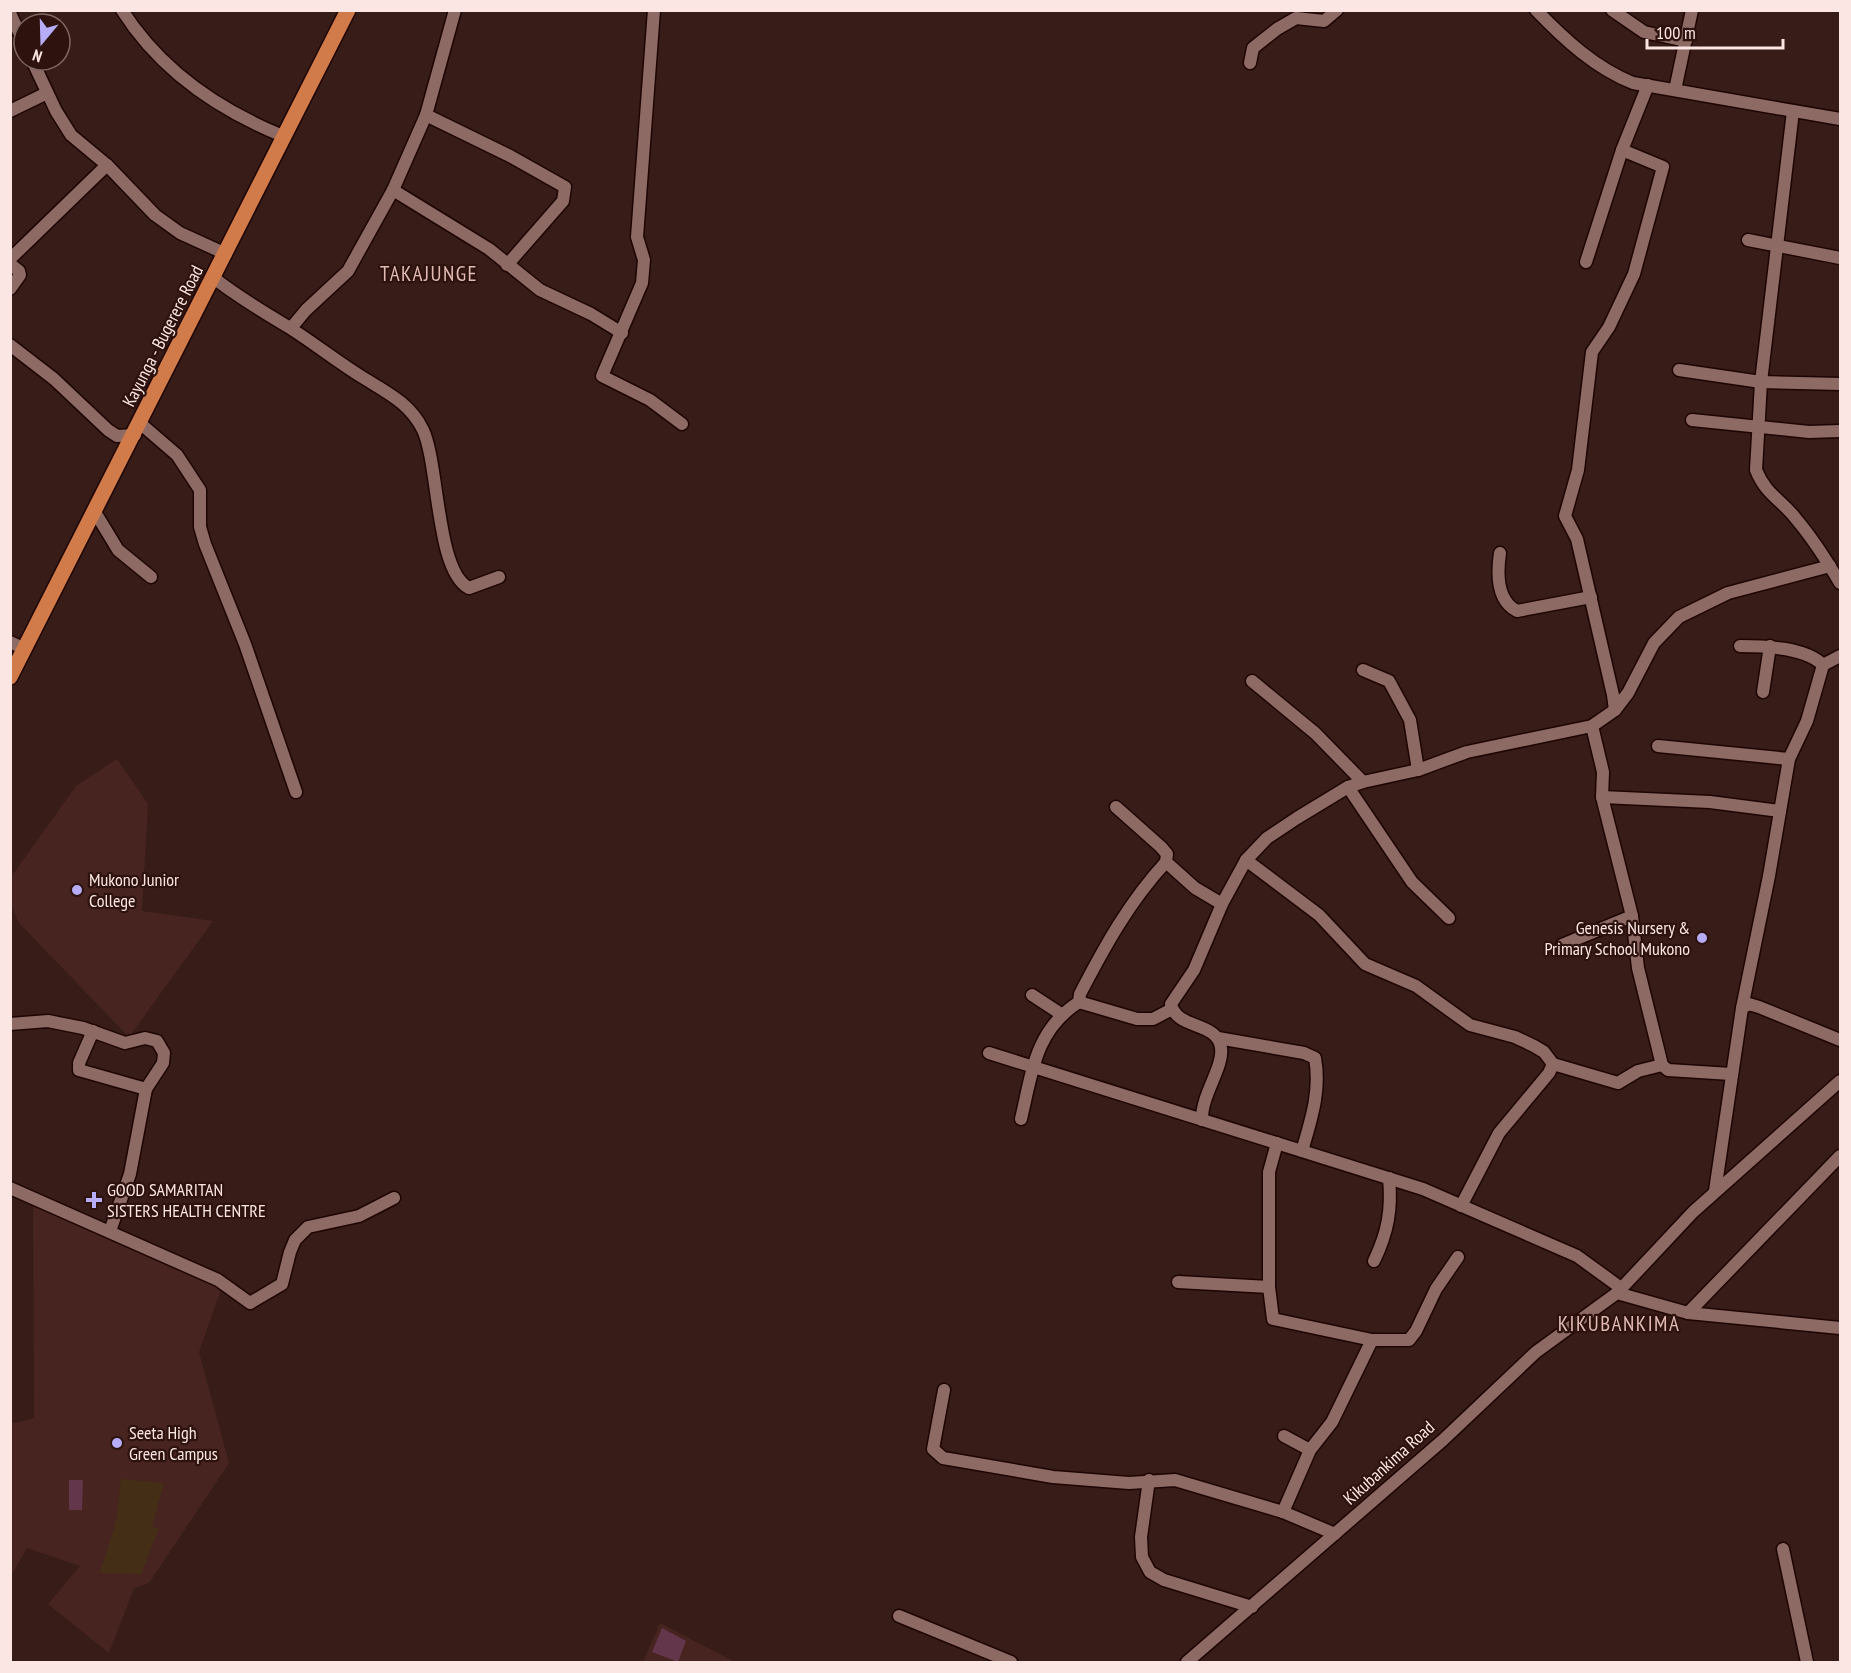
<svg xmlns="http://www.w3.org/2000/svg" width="1851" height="1673" font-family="'PT Sans Narrow',sans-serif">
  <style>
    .built { fill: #47241f }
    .green { fill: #442f16 }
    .water { fill: #63364c }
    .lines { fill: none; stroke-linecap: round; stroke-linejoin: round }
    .minor-casing { stroke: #1e0503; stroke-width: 15 }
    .major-casing { stroke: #1e0503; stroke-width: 18 }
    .minor { stroke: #8d6a64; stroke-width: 12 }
    .major { stroke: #d17b4b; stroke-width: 15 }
    .poi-dot { fill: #b6acf8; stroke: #2d120e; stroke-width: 2 }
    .labels { text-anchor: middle; stroke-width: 4.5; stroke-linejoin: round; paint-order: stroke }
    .street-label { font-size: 18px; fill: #fbe6e3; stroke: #2d120e }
    .poi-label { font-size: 18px; fill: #fbe6e3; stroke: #2d120e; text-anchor: start }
    .quarter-label { font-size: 21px; letter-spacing: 1.5px; fill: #e1bbb4; stroke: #2d120e }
  </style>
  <rect width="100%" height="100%" fill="#381c17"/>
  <g class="built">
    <path d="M117,759L148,804L142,911L213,921L129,1037L19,923L11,904V877L76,786Z"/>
    <path d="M33,1201L222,1287L199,1352L229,1463L149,1583L134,1588L109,1653L48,1604L80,1566L27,1548L11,1576V1424L34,1418Z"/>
    <path d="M660,1623L735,1662H643Z"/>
  </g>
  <path class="green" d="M121,1479L164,1483L152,1527L159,1528L141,1574L100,1573L116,1522Z"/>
  <g class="water">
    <path d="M69,1480H83L82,1510H69Z"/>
    <path d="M662,1628L686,1641L678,1662L652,1652Z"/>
  </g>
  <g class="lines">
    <g class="minor-casing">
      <g id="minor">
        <path d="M122,10C160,70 219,110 283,136"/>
        <path d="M654,10L637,237L644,260L642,283L602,376L650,400L682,424"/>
        <path d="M1536,10C1564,39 1595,68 1633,83L1840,119"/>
        <path d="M1612,10L1644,32L1686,41"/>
        <path d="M10,13L24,43"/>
        <path d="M32,60L56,111L71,135L107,165L155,215L180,233L226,254"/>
        <path d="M1250,63L1253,48L1277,29L1296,18L1324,21L1337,10"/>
        <path d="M1675,90L1692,10"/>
        <path d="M10,111L47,93"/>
        <path d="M1793,111L1761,382L1756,470C1766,495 1782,500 1797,520C1813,539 1827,561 1840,583"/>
        <path d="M426,115L510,156L565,187L563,201L507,265"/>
        <path d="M393,190L489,249L540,290L591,314L622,333"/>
        <path d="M1748,240L1840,258"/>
        <path d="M10,259L107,165"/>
        <path d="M1586,262L1622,150L1648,85"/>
        <path d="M10,264L19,271L20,275L10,289"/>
        <path d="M214,278C239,298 264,312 290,328C315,344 338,362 362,377C386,392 410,403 423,430C439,464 436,572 469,588L499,577"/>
        <path d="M291,328L306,310L348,271L393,190L426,115L455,10"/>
        <path d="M10,345L54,379L108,430L117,436L135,435"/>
        <path d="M1679,370L1761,382L1840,384"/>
        <path d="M1692,420L1809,432L1840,431"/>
        <path d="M141,424L177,455L200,490V527L205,544L245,644L296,792"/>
        <path d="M95,512L118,550L151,577"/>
        <path d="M1500,553C1497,573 1496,600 1517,611L1591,597"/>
        <path d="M10,642L25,649"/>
        <path d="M1740,646C1764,646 1805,647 1823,665"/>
        <path d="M1363,670L1389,681L1410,720L1418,770"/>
        <path d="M1252,681L1315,733L1363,782"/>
        <path d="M1763,692L1770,646"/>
        <path d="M1615,710L1613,695L1577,539L1565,516L1578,470L1592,352L1609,327L1634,274L1663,167L1622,150"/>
        <path d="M1592,726L1603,772L1602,797L1632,916L1638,968L1662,1065L1668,1070L1731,1074"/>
        <path d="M1658,746L1789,759"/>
        <path d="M1348,787L1412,882L1449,918"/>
        <path d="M1602,797L1710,802L1780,811"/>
        <path d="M1116,807L1161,847L1167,854L1166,862L1195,888L1222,904"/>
        <path d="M1246,860L1319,915L1365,964L1416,986L1470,1025L1515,1037L1534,1046L1544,1052L1553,1064"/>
        <path d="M1562,945L1632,916"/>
        <path d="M1032,995L1061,1014"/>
        <path d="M1079,1002L1137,1019H1153L1172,1009"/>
        <path d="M1742,1008L1769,876L1789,759L1807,721L1823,665L1840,656"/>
        <path d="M10,1024L48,1021L83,1028L125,1043L145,1038L157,1041L164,1053L163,1063L146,1089L130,1174L110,1231"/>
        <path d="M93,1031L79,1063V1070L146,1089"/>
        <path d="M1218,1038L1304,1053L1315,1058C1321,1091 1311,1120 1302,1151"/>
        <path d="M989,1053L1423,1189L1577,1256L1621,1288"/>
        <path d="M1021,1119C1032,1073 1035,1030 1079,1002L1080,994C1105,946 1129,902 1166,862"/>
        <path d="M1202,1120C1201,1095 1224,1067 1221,1048C1218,1021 1176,1030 1171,1004L1194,970L1222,904L1246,860L1267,838L1297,818L1348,787L1363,782L1418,770L1467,752L1592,726L1615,710L1628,693L1654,643L1679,617L1728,593L1830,566"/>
        <path d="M1277,1143L1269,1172V1287L1273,1319L1372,1340H1409L1416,1331L1436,1289L1458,1257"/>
        <path d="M10,1188L218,1280L250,1303L282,1284L290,1252L295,1240L308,1227L359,1216L394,1198"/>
        <path d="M1715,1191L1742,1008L1749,1004L1759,1007L1840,1040"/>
        <path d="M1461,1206L1499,1133L1549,1073L1553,1064L1618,1083L1638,1071L1662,1065"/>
        <path d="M1374,1261C1388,1232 1392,1209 1389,1178"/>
        <path d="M1178,1282L1269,1287"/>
        <path d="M1617,1293L1688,1313L1840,1328"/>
        <path d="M1688,1313L1840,1156"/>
        <path d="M944,1390L933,1449L943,1458L1053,1477L1129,1483L1175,1480L1283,1512L1335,1534"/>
        <path d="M1284,1436L1310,1450"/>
        <path d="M1149,1480L1141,1537L1142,1557L1150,1572L1164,1580L1252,1607"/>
        <path d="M1283,1512L1310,1450L1332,1422L1372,1340"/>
        <path d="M1783,1549L1807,1662"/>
        <path d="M899,1616L1011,1662"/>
        <path d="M1187,1662L1443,1440L1536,1352L1617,1293L1693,1212L1840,1081"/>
      </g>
    </g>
    <g class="major-casing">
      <path id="major" d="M10,677L348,10"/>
    </g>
    <use href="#minor" class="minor"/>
    <use href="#major" class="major"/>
  </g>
  <g class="poi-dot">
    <circle cx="77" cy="890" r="6"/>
    <circle cx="1702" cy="938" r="6"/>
    <path d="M91 1191h6v6h6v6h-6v6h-6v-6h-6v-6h6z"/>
    <circle cx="117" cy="1443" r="6"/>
  </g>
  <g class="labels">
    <g class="street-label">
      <text transform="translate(163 336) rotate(-63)" y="6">Kayunga - Bugerere Road</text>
      <text transform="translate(1389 1463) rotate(-42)" y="6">Kikubankima Road</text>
    </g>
    <g class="poi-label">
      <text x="89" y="886">Mukono Junior<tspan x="89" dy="21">College</tspan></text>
      <text x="1690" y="934" text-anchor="end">Genesis Nursery &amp;<tspan x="1690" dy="21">Primary School Mukono</tspan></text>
      <text x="107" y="1196">GOOD SAMARITAN<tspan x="107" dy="21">SISTERS HEALTH CENTRE</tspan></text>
      <text x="129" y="1439">Seeta High<tspan x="129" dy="21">Green Campus</tspan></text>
    </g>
    <g class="quarter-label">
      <text x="429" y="281">TAKAJUNGE</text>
      <text x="1619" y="1331">KIKUBANKIMA</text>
    </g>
  </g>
  <rect width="1851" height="1673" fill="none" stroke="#fbe6e3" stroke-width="24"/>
  <g transform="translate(42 42) rotate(199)"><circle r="28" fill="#2d120e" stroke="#7f6763" stroke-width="1.5"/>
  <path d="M0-4.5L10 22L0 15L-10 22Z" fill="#b6acf8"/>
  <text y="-9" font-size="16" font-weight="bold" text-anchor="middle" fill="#fbe6e3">N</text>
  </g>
  <path d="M1647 39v9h136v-9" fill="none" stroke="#fbe6e3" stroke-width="3"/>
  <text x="1656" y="39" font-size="18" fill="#fbe6e3" stroke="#2d120e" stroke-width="4.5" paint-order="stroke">100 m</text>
</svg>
